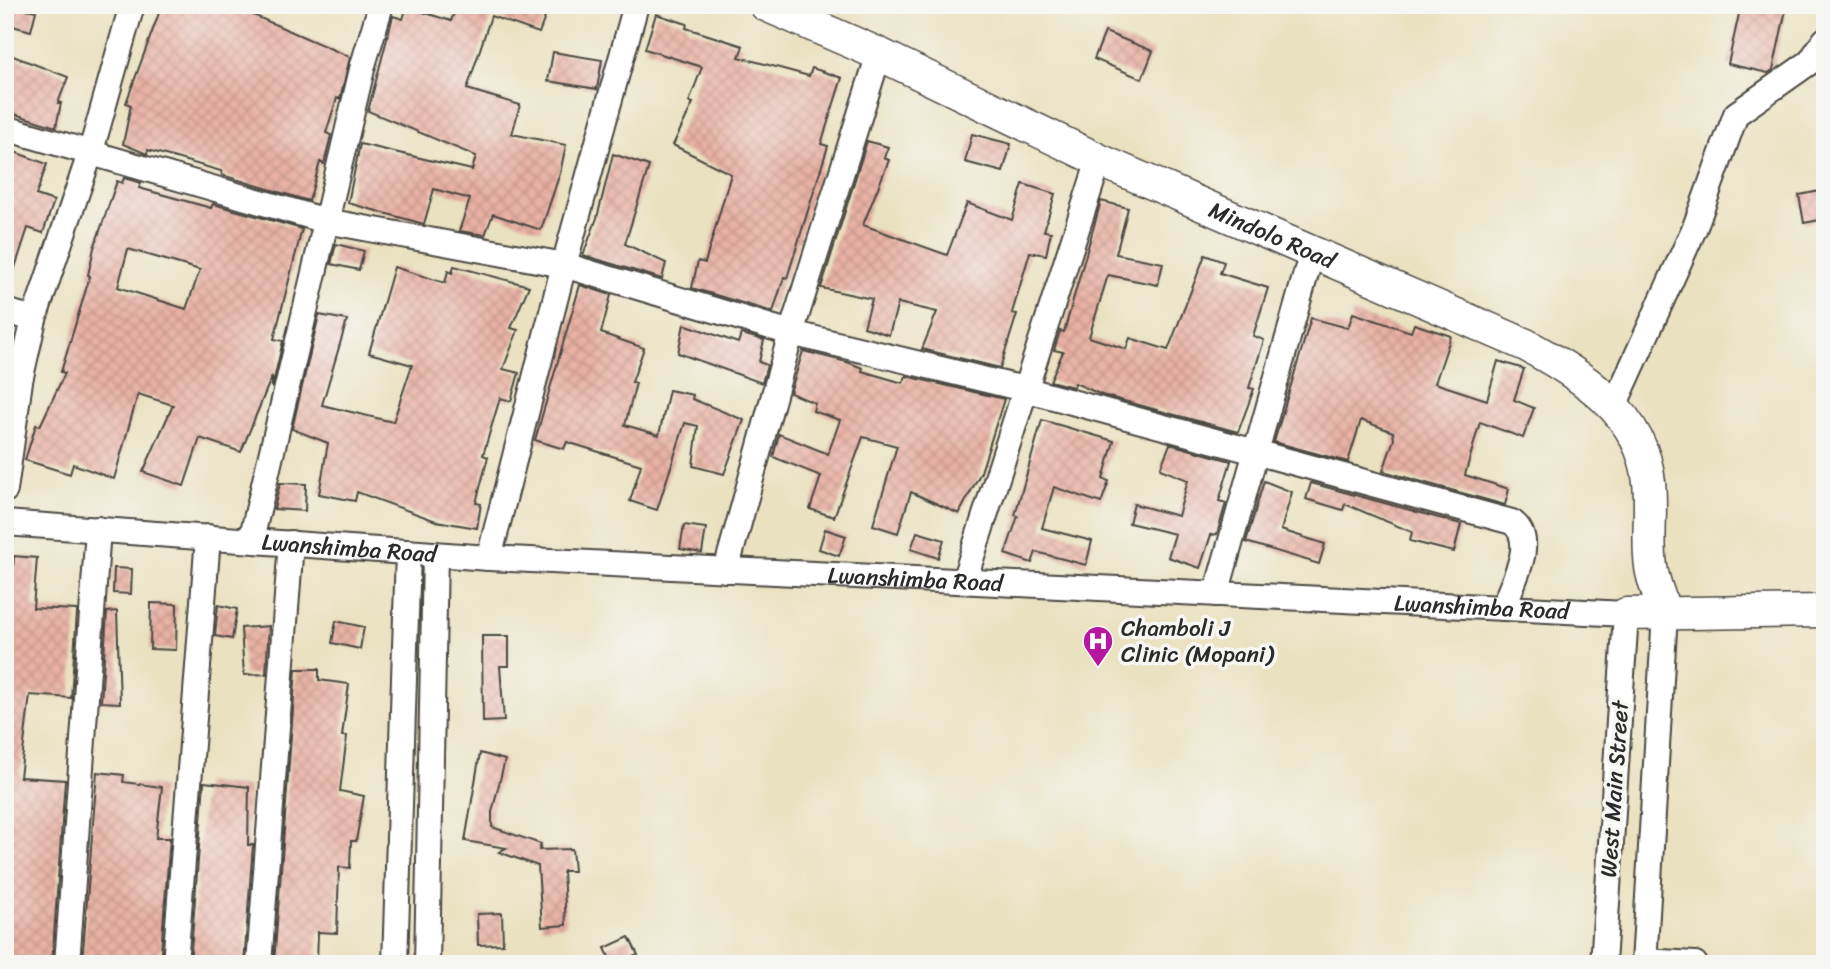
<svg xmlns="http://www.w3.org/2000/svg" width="1830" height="969" font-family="Sriracha,sans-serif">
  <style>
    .building { fill: url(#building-cross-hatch); fill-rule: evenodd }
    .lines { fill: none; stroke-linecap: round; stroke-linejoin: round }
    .minor-casing { stroke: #484641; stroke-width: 28 }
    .tertiary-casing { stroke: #484641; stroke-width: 35 }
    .minor { stroke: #fff; stroke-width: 24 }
    .tertiary { stroke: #fff; stroke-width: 32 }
    .labels { text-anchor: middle; stroke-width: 7; stroke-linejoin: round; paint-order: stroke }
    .street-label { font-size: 23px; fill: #2b2b2b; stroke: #f6f6f2 }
    .poi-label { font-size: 23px; fill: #2b2b2b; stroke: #f6f6f2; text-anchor: start }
  </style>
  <defs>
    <pattern id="building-cross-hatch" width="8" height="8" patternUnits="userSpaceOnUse" patternTransform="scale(1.75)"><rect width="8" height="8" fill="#e8b1a4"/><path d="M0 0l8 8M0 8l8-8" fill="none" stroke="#c7988d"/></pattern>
  </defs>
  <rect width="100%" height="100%" fill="#f6f6f2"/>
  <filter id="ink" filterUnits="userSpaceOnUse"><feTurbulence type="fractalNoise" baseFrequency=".0143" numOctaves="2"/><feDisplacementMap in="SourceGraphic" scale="14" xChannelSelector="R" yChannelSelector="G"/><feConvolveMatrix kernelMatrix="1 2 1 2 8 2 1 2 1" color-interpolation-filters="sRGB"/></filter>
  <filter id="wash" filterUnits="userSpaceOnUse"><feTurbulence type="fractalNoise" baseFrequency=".00686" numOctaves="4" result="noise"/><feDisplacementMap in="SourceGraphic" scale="28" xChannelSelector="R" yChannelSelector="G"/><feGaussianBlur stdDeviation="1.57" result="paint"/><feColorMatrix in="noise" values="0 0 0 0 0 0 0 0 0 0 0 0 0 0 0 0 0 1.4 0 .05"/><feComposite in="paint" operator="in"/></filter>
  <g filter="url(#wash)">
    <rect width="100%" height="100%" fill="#eae1c0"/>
    <g id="blocks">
      <g class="building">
        <path d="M5,5L36,11L31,31L5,24Z"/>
        <path d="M162,5H246L244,11L350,57L340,99L337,98L326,133L331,135L325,160L324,164L320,162L309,201L222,175L221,171L148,150L147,154L123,144L131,105L126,103Z"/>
        <path d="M457,5H528L547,12L539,33L491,16L467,89L520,105L512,134L566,145L560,173L541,230L493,214L485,235L459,231L470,199L434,189L424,224L348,203L360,144L472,170L476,156L368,111L393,16L403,19L407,7L451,21Z"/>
        <path d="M1741,5H1787L1773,70L1768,73L1728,64Z"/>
        <path d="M656,14L687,24L686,28L743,46L739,57L809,76L812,68L842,78L821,144L828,146L787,278L784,277L773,312L692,288L698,261L705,263L731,174L673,145L693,103L689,102L702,67L645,49Z"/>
        <path d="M1105,32L1153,51L1142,79L1094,59Z"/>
        <path d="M553,52L602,60L597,89L548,81Z"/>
        <path d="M5,53L68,77L58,103H61L56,127L5,111Z"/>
        <path d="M972,134L1011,144L1003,172L965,162Z"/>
        <path d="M867,141L888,147L884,158L889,160L863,225L947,255L967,203L1012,220L1023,184L1055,194L1044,231L1051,232L1046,255L1030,252L1012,313L1017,314L1000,368L922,349L937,312L898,303L889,335L864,327L872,299L821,288Z"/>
        <path d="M12,151L47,164L36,195L54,201L43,233L28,228L9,286H5V199L12,180L5,177V170Z"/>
        <path d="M613,154L649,166L625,244L666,263L662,279L583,255L597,218Z"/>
        <path d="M124,178L141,183L139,188L211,208L213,204L302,229L274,339L283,341L272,388V376L241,452L200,438L184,486L143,472L173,405L138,394L114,479L73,464L70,474L25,460L36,425L40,426L65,373L61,372L90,276L88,275L94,248L117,181L122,183ZM128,249L200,270L186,309L118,287Z"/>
        <path d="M1825,190V219L1804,223L1799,195Z"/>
        <path d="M1101,201L1128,208L1116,254L1163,263L1158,285L1108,275L1089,337L1126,349L1130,338L1168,350L1205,255L1224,262L1220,273L1268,288L1253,336L1264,340L1249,388L1254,389L1238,432L1102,395L1075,383L1073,387L1050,381L1063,352L1054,350L1060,331L1064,332Z"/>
        <path d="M336,244L364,251L359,270L331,264Z"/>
        <path d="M454,266L529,286L511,328L518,330L503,369L519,373L511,401L500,398L483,455L488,457L476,503L481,504L477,528L436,521L357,492L355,501L319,494L328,443L292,429L319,315L347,320L322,405L393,422L412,365L369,353L394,267L445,283L448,271L452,273Z"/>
        <path d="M580,285L611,295L601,333L644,348L632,382L636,383L625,425L659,435L669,390L693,395L692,399L744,420L724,474L693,466L698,426L685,423L657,510L630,501L641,465L567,442L564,449L535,440Z"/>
        <path d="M1353,313L1411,332L1414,324L1451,336L1435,383L1487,400L1498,361L1524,369L1514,400L1534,408L1523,438L1480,422L1465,475L1509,489L1505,505L1383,471L1394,439L1393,432L1361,420L1348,462L1274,442L1311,318L1348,328Z"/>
        <path d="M684,324L738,343L741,334L764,340L759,362L767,365L762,383L678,353Z"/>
        <path d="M803,351L847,362L863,368L862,371L903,383L906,376L1004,399L981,472L959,514L911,492L898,533L873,525L897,446L863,437L834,517L810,509L821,476L773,457L779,434L828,454L840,420L813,411L815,403L790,393Z"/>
        <path d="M1042,420L1114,441L1103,479L1109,481L1101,503L1054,487L1042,528L1092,541L1086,565L1036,552L1032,563L1005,554L1018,516L1015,515Z"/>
        <path d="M1170,444L1231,461L1219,501L1226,503L1217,534L1211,535L1200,568L1168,557L1175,534L1129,523L1134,504L1178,516L1188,480L1160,469Z"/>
        <path d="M1264,481L1292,492L1281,530L1325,544L1319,564L1246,542Z"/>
        <path d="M280,483L306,484L305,511L274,509Z"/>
        <path d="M1311,483L1461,524L1454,552L1410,541L1412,532L1345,504L1343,510L1306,499Z"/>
        <path d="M684,525L706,528L702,553L680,549Z"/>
        <path d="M825,529L846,536L839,556L819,549Z"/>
        <path d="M917,532L944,540L938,558L911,549Z"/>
        <path d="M14,556L37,558L33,608L77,610V613L71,698L30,695L20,777L65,780L52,964H5L9,804H5V657Z"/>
        <path d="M114,568L132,569L131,594L113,593Z"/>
        <path d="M151,603L177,604L176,650L150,649Z"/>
        <path d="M218,605L237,609L232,639L215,636Z"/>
        <path d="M117,611L120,703L101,702L107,612Z"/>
        <path d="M336,621L364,627L360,649L332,643Z"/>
        <path d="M269,626L266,674L244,675L241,628Z"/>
        <path d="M482,636H509V666H500L504,721L483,722Z"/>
        <path d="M296,669H319V680L349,684L342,736H347L340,791L364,796L356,841H351L350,868L339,867L337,933L318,932L317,964H274Z"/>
        <path d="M480,753L505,760L492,812V827L541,844L539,850L572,849L574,871H563L566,925L542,927L538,866L499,852L506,848L465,841Z"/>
        <path d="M97,772L124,775L123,782L162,787L156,838H170L160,964H82Z"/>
        <path d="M204,782L249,787L248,845H253L244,964H190Z"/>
        <path d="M502,913L503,944L478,945L477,914Z"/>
        <path d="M629,937L638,955L612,964L605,948Z"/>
      </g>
    </g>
  </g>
  <g filter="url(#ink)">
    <use href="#blocks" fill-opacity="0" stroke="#484641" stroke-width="2"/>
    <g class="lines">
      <g class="minor-casing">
        <g id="minor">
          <path d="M5,128L326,221L564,265L791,333L1024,389L1512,522C1538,541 1512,582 1503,608"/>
          <path d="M5,311L34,319"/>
          <path d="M1615,404L1695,227L1736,114L1810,62L1825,40"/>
          <path d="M5,490L20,381L34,319L91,151L132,5"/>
          <path id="s1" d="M5,523L489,558L1626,614L1603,964"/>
          <path d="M251,540L363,65L381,5"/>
          <path d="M489,558L564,265L636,5"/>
          <path d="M726,570L791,333L879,54"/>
          <path d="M964,581L1099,160"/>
          <path d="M1216,594L1312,252"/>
          <path d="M1644,961L1695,964"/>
          <path d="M67,964L98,529"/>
          <path d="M175,964L208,537"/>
          <path d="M259,964L291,543"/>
          <path d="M395,964L408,552"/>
          <path d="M427,964L435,554"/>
          <path d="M1644,964L1665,613"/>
        </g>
      </g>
      <g class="tertiary-casing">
        <g id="tertiary">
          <path id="s2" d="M766,5L879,54L1099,160L1526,345C1581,375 1642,412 1649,482C1652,510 1647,539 1651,567C1653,582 1660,598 1665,613"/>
          <path d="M1626,614L1825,611"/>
        </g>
      </g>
      <use href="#minor" class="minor"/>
      <use href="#tertiary" class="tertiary"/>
    </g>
  </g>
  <defs>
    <g id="hospital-pin" transform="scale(1.575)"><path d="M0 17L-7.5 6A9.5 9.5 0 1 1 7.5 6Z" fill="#b5179e" stroke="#f6f6f2"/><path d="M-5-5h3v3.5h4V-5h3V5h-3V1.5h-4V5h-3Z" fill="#fff"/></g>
  </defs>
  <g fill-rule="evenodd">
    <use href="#hospital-pin" x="1098" y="641"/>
  </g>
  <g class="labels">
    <g class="street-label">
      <text dy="8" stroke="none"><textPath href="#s2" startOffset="556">Mindolo Road</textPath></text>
      <text dy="8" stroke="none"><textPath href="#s1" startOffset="345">Lwanshimba Road</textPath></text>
      <text dy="8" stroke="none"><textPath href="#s1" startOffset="912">Lwanshimba Road</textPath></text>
      <text dy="8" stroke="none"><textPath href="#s1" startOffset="1479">Lwanshimba Road</textPath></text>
      <text transform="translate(1614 789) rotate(-86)" y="8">West Main Street</text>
    </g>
    <g class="poi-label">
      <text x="1121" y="636">Chamboli J<tspan x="1121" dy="26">Clinic (Mopani)</tspan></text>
    </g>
  </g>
  <rect width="1830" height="969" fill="none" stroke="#f6f6f2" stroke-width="28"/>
</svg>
